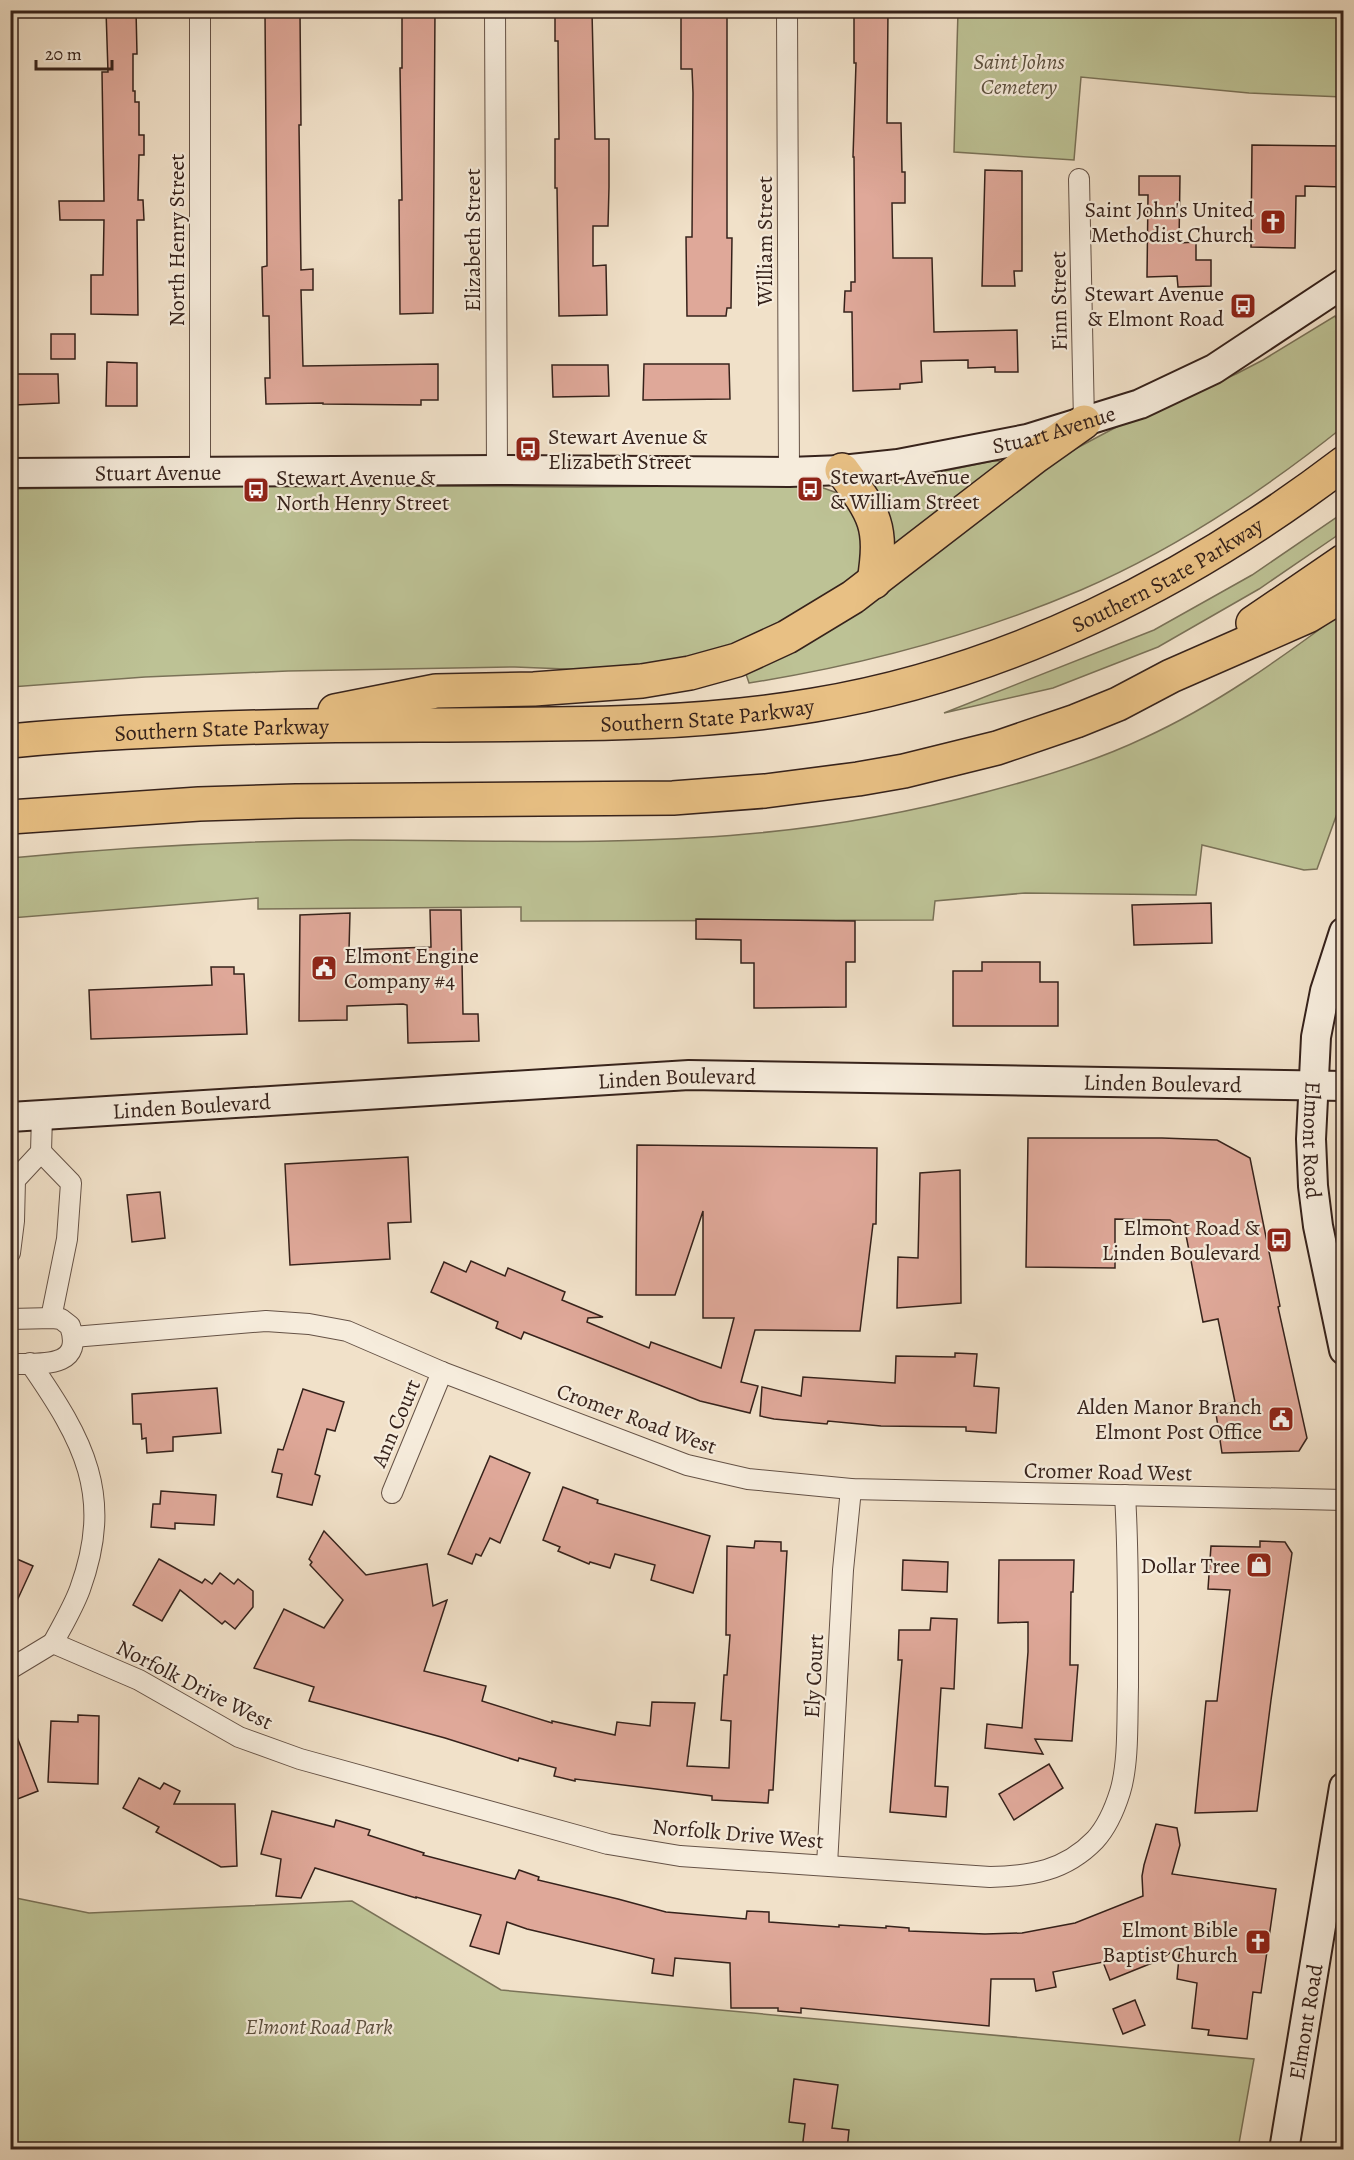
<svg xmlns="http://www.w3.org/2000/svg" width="1354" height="2160" font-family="Alegreya,serif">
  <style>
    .green { fill: #bdc295; stroke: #7a7258; stroke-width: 1.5 }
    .building { fill: #dfa899; stroke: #36221b; stroke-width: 1.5 }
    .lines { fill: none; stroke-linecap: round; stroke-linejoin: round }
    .street-casing { stroke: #655246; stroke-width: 22 }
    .secondary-casing { stroke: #36221b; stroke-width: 32 }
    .highway-casing { stroke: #36221b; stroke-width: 36 }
    .street { stroke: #f6ecdc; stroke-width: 20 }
    .secondary { stroke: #f6ecdc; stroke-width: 28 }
    .highway { stroke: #e8c084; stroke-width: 33 }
    .labels { text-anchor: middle; stroke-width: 4.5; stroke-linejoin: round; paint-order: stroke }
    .park-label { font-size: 22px; font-style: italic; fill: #5e5240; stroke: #f6ecdc }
    .poi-label { font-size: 22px; fill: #36221b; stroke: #f6ecdc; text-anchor: end }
    .street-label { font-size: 22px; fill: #36221b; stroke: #f6ecdc }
  </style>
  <rect width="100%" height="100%" fill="#f1e1c9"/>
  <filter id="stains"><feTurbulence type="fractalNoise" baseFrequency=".00333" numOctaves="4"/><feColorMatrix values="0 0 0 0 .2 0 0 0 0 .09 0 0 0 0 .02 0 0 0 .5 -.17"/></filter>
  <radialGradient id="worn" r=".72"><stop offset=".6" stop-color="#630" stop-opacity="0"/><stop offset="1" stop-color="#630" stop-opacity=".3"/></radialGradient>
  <g class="green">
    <path d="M958,11H1343V97L1249,93L1081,77L1074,160L954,152Z"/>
    <path d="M1335,316L1340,324L1343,323V427C1263,491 1176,549 1081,590C975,635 863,665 749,683L745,671L1012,490L1075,449L1124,423L1236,374L1263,360Z"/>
    <path d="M993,461H999L1001,463L897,545L893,544L872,485L874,482L939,472Z"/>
    <path d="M231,485L577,487L815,485L840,494L863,525L860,569L855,578L807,611L705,658L591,670L515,667L288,671L145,677L11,687L10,489Z"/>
    <path d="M1343,513V530L1335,537L1259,589L1158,647L1053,688L944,713L1154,630L1252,575Z"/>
    <path d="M1343,612V797L1317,869L1304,870L1202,845L1196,895L1025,893L935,901L933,920L521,921V907L258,909V898L11,918V858C123,847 237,841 351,840C482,840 615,846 747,834C828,827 908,813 986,792C1040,778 1094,762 1144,738C1216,705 1280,659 1343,612Z"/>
    <path d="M11,1897L89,1913L352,1901L501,1990L1254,2059L1238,2149H11Z"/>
  </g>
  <g class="building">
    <path d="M106,10H136L137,54H133V91H135V102H139V135H144V155H139L138,200H143L144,220H137L138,315L91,314V275H103L104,220H60L59,201H104L102,72H108Z"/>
    <path d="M402,10H435L433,313L400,314L399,200H402L400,68H402Z"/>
    <path d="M681,10H727V238H732L731,308H727L726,316H687L686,237H692L693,93L692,69H681Z"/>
    <path d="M857,10H888L887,123H901L902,172H905V203H892L893,258H932L934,332L1017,330L1018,372H995V367L968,368V360L921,361L922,382L900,384V389L853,391L852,312H844L845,291H851V282H855L854,157H853L856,63H854V13Z"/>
    <path d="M592,12L595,139H609V187L608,226H593V266L606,265L607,315L559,316L557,188H555V139H559L558,41H555V13Z"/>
    <path d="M265,13H300L301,125H299L301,270L313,269V290H301L303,366L438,364V400H421V405L323,404V403L266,404L265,378H270L269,316H263L262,267L267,266Z"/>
    <path d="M1252,145L1344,146V187L1305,186V196H1296L1295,248L1251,247Z"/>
    <path d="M985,170L1022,171V271H1014L1015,286H982Z"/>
    <path d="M1139,176H1180L1179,243L1196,242V260H1211V286L1178,287L1177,276L1147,277L1148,195H1139Z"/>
    <rect x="51" y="334" width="24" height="25"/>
    <path d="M107,362L137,363V406H106Z"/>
    <path d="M644,364H729L730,399L643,400Z"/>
    <path d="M552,365H608L609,396L553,397Z"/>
    <path d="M14,374H58L59,403L15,405Z"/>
    <path d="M1211,903L1212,943L1134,945L1132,905Z"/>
    <path d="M430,910H461L463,1014H478L479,1041L408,1043L407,1005L403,1004L347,1006V1020L299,1021L300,915L350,913L349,950L402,948L431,947Z"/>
    <path d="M696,919L855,921V962H846V1007L754,1008V963H741V940L696,939Z"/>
    <path d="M982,962H1040V982H1058V1026H953V971H982Z"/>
    <path d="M211,967H234V974H244L247,1034L91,1039L89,990L212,985Z"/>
    <path d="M1028,1138H1162L1217,1140L1250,1158L1280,1306L1278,1307L1307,1438L1299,1451L1222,1453L1215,1407L1235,1402L1218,1319L1203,1322L1185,1230L1170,1220L1115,1219V1268L1026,1267Z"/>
    <path d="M637,1145L877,1148L876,1224H873L860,1331L755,1330L741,1382L758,1386L750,1413L700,1401L524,1332L521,1339L496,1328L498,1322L431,1292L444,1262L466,1272L471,1261L505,1276L508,1268L565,1292L562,1300L603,1317L588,1318L587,1322L649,1348L651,1342L721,1368L734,1318H703V1211L675,1295H636Z"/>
    <path d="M408,1157L411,1222L388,1223L390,1259L290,1265L285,1164Z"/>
    <path d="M960,1170L961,1303L897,1308L898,1257L918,1258L920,1173Z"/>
    <path d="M160,1192L165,1238L132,1242L127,1195Z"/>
    <path d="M955,1353L977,1354L974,1386L999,1388L996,1433L966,1431V1427L881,1426L828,1421L827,1424L774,1419L760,1416L762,1387L801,1396L803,1377L895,1383L896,1356L955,1357Z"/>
    <path d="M217,1388L221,1433L173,1437V1451L147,1453L146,1438L142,1439L141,1424H133L132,1394Z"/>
    <path d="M303,1389L344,1402L335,1431L327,1429L315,1474L320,1476L312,1505L277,1497L282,1474L272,1472L278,1449L283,1450Z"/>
    <path d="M490,1456L530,1473L500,1543L490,1538L481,1556L476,1554L472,1564L448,1554Z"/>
    <path d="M563,1487L598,1500L597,1503L710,1536L693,1593L651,1580L655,1565L615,1554L610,1568L590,1562L589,1564L558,1551L560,1547L543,1540Z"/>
    <path d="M161,1491L216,1495L214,1525L175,1523V1529L151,1527L153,1504H160Z"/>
    <path d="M324,1531L366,1575L427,1564L433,1606L447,1600L424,1671L486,1686L482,1701L552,1723V1721L615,1735L617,1722L650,1726L652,1702L695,1703L687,1766L729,1768L731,1721L721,1720L724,1675H727L730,1635H726L727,1546L754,1548L755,1541L781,1542V1551H787L773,1790H769L768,1803L712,1800V1796L575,1779V1781L554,1776L556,1768L519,1758L518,1761L445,1738L309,1701L314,1687L254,1668L284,1609L324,1628L343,1600L310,1565L312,1562L309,1559Z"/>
    <path d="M1260,1541L1285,1542L1292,1553L1271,1700L1257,1811L1195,1813L1206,1701H1217L1230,1590L1208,1589L1211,1546L1260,1547Z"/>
    <path d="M10,1556L33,1566L10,1616Z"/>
    <path d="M159,1559L202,1583L205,1579L212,1584L220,1573L234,1584L238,1579L253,1591V1607L235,1629L225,1621L222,1624L180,1590L162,1621L133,1605Z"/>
    <path d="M903,1560L948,1562L947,1592L902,1590Z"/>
    <path d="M999,1560H1074L1073,1592H1071L1070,1665H1078L1072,1741L1035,1739L1043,1754L985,1748L987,1724L1022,1728L1028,1652V1622L998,1623Z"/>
    <path d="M931,1618L957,1619L954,1689L941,1688L935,1786L948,1787L946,1817L890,1812L902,1660H898L899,1630H930Z"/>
    <path d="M78,1715L99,1716L98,1784L48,1782L51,1721L78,1722Z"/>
    <path d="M12,1724L38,1791L10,1802V1725Z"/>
    <path d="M1049,1764L1063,1788L1014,1820L999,1794Z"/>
    <path d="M139,1778L160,1789L164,1783L180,1791L174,1804H235L237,1866L221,1867L156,1832L159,1827L123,1808Z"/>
    <path d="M272,1811L334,1827L336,1820L370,1830L368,1835L424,1853L423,1855L515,1879L519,1870L539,1877L538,1880L618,1899L666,1912L746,1919L747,1911L769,1912V1922L839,1927V1925L886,1928V1926L909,1928V1931L985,1934L1022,1933L1075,1923L1143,1896L1142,1876L1144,1865L1156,1824L1177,1828L1180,1845L1172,1874L1276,1889L1261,1993L1253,1992L1247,2039L1208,2035L1209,2030L1192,2028L1197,1983L1177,1979L1180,1947L1157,1961L1110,1980L1103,1962L1053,1972L1056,1987L1036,1991L1034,1979H991L989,2026L801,2008V2013L778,2011V2008H731L730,1963L675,1958L673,1976L652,1973L654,1959L527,1929L507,1922L499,1954L470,1946L481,1915L416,1897V1898L315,1868L301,1898L276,1896L281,1859L261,1854Z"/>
    <path d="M1135,2000L1145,2025L1123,2034L1113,2009Z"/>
    <path d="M794,2079L838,2085L832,2128L849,2130L847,2150H802L805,2124L789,2122Z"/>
  </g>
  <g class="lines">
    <g class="street-casing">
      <g id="street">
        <path d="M200,10V470"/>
        <path d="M495,10L497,470"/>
        <path d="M787,10L789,472"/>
        <path d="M1079,179L1084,422"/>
        <path d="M41,1152L71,1183L67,1239L51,1318"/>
        <path d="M10,1253L14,1221L15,1180L41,1152L42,1115"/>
        <path d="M10,1319L53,1318L61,1319L70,1326C85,1370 38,1363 10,1364"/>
        <path d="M73,1337L266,1321L309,1324L347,1331L442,1372L687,1465L748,1479L851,1489L1344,1500"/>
        <path d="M30,1363C84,1441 114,1495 80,1589C73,1608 62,1626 53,1643"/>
        <path d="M392,1493L442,1372"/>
        <path d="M53,1643L139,1680L239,1737L300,1759L608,1844L680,1856L990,1877C1031,1876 1065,1871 1095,1840C1106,1828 1115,1808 1120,1792C1129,1763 1127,1718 1128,1687C1128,1623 1129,1559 1125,1495"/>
        <path d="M10,1669L53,1643"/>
        <path d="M827,1865L843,1570L851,1489"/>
      </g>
    </g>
    <g class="secondary-casing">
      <g id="secondary">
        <path id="s1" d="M10,473L497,470L789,472L842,470L898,464L1027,439L1140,404L1214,369L1344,283"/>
        <path id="s2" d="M1344,932L1325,991L1316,1037L1311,1139L1313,1186L1318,1226L1344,1350"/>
        <path id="s3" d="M10,1117L689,1075L1344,1086"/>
        <path id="s4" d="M1284,2150L1344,1787"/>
      </g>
    </g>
    <g class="highway-casing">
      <g id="highway">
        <path d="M842,470C875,515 883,525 874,582"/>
        <path d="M1253,623L1344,561"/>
        <path d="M335,711L436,691L534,689L642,681L690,673L737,660L787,637L853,597L1036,456L1084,422"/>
        <path id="s5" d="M10,741C148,728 285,725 423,725C553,724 685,727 814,705C1007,673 1189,581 1344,463"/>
        <path d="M10,817L199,804L296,801L673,798L765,791L858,779L904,771L997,748L1076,721L1118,704L1171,676L1308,616L1344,594"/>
      </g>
    </g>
    <use href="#street" class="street"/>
    <use href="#secondary" class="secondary"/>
    <use href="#highway" class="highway"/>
  </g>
  <defs>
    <g id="church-square" transform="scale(1.35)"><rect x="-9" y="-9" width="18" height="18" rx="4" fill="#8f2418" stroke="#f6ecdc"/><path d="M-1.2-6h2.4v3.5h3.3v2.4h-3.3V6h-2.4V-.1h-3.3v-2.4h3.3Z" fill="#fff"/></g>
    <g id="bus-square" transform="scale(1.35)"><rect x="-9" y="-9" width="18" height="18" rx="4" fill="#8f2418" stroke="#f6ecdc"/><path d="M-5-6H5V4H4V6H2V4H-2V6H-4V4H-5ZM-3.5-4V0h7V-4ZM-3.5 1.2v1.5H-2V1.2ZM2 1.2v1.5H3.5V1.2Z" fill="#fff"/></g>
    <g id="civic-square" transform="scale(1.35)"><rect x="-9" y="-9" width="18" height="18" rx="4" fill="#8f2418" stroke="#f6ecdc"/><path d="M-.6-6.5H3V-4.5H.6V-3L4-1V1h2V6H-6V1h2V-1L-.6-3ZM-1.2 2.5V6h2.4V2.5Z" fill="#fff"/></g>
    <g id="shop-square" transform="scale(1.35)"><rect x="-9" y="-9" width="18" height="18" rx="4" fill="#8f2418" stroke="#f6ecdc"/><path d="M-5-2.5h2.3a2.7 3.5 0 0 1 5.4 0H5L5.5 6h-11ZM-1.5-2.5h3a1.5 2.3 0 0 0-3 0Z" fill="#fff"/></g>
  </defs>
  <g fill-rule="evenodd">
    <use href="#church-square" x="1273" y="222"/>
    <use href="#bus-square" x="1243" y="306"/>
    <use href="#bus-square" x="528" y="449"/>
    <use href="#bus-square" x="810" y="489"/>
    <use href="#bus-square" x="256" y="490"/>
    <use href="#civic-square" x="324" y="968"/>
    <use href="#bus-square" x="1279" y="1240"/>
    <use href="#civic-square" x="1281" y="1419"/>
    <use href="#shop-square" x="1259" y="1565"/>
    <use href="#church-square" x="1258" y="1942"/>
  </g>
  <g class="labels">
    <g class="park-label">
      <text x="1019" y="69">Saint Johns<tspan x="1019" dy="25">Cemetery</tspan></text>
      <text x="319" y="2034">Elmont Road Park</text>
    </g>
    <g class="poi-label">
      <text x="1254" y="217">Saint John's United<tspan x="1254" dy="25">Methodist Church</tspan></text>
      <text x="1224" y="301">Stewart Avenue<tspan x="1224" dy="25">&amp; Elmont Road</tspan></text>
      <text x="548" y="444" text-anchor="start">Stewart Avenue &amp;<tspan x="548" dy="25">Elizabeth Street</tspan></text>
      <text x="830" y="484" text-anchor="start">Stewart Avenue<tspan x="830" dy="25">&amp; William Street</tspan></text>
      <text x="276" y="485" text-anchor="start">Stewart Avenue &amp;<tspan x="276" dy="25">North Henry Street</tspan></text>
      <text x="344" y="963" text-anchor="start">Elmont Engine<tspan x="344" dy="25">Company #4</tspan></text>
      <text x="1260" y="1235">Elmont Road &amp;<tspan x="1260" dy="25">Linden Boulevard</tspan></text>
      <text x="1262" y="1414">Alden Manor Branch<tspan x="1262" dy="25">Elmont Post Office</tspan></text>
      <text x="1240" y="1573">Dollar Tree</text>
      <text x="1238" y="1937">Elmont Bible<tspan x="1238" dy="25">Baptist Church</tspan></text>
    </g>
    <g class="street-label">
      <text transform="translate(176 240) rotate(-90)" y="8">North Henry Street</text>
      <text transform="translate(472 240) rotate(-90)" y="8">Elizabeth Street</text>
      <text transform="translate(764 241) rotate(-90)" y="8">William Street</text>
      <text transform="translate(1058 301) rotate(-91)" y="8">Finn Street</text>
      <text dy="8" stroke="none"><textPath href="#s1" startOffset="1048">Stuart Avenue</textPath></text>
      <text dy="8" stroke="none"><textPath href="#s1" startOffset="148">Stuart Avenue</textPath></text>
      <text dy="8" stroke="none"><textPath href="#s5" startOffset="1184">Southern State Parkway</textPath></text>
      <text dy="8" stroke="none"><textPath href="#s5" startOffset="698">Southern State Parkway</textPath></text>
      <text dy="8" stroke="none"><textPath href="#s5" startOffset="212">Southern State Parkway</textPath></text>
      <text dy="8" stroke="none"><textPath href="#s3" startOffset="668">Linden Boulevard</textPath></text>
      <text dy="8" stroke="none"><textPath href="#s3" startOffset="1154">Linden Boulevard</textPath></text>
      <text dy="8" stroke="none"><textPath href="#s3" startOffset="182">Linden Boulevard</textPath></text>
      <text dy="8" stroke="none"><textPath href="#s2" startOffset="212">Elmont Road</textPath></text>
      <text transform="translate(637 1418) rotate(20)" y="8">Cromer Road West</text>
      <text transform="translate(395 1423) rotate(-67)" y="8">Ann Court</text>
      <text transform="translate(1108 1471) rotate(1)" y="8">Cromer Road West</text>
      <text transform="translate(813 1676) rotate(-87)" y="8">Ely Court</text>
      <text transform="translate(195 1684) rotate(27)" y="8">Norfolk Drive West</text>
      <text transform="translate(738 1833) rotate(5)" y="8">Norfolk Drive West</text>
      <text dy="8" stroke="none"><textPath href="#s4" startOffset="130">Elmont Road</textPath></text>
    </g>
  </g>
  <rect width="1354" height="2160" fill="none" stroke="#f1e1c9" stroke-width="36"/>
  <rect x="12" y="12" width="1330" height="2136" fill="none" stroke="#36221b" stroke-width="3"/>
  <rect x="18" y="18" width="1318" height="2124" fill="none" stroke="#36221b" stroke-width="1.5"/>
  <path d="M36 60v9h76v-9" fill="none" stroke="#36221b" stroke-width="3"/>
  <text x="45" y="60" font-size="18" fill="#36221b" stroke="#f6ecdc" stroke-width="4.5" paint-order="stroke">20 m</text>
  <rect width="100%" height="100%" filter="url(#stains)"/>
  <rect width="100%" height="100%" fill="url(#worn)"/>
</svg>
